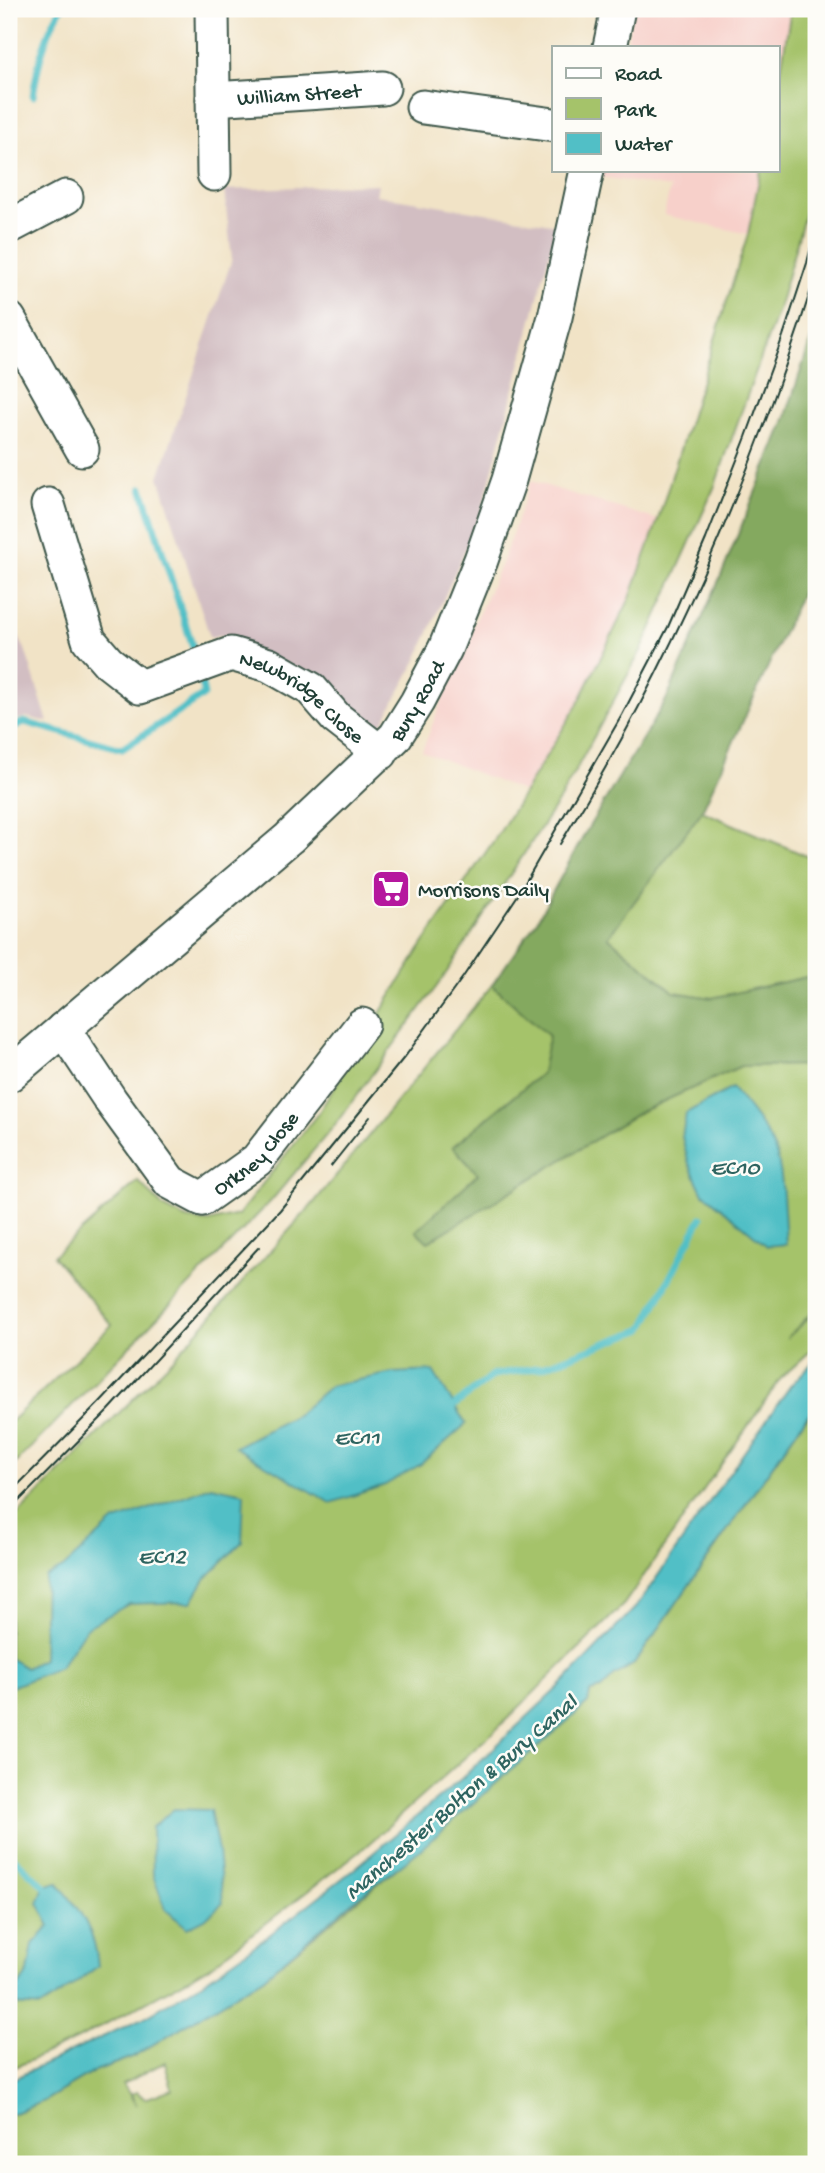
<svg xmlns="http://www.w3.org/2000/svg" width="825" height="2173" font-family="'Gochi Hand',sans-serif">
  <style>
    .built { fill: #f7d0ca }
    .industrial { fill: #d2bec2 }
    .green { fill: #a5c36a; stroke: #62804f; stroke-width: 2; fill-rule: evenodd }
    .forest { fill: #84a95e; stroke: #527349; stroke-width: 2 }
    .water { fill: #51bfc6; stroke: #387e7d; stroke-width: 2 }
    .lines { fill: none; stroke-linecap: round; stroke-linejoin: round }
    .stream { stroke: #51bfc6; stroke-width: 7 }
    .minor-casing { stroke: #3e564a; stroke-width: 37 }
    .minor { stroke: #fff; stroke-width: 33 }
    .tram { stroke: #1f3d34; stroke-width: 2 }
    .labels { text-anchor: middle; stroke-width: 5; stroke-linejoin: round; paint-order: stroke }
    .street-label { font-size: 21px; fill: #1f3d34; stroke: #fdfcf7 }
    .poi-label { font-size: 21px; fill: #1f3d34; stroke: #fdfcf7; text-anchor: start }
    .water-label { font-size: 23px; font-style: italic; fill: #2e6460; stroke: #fdfcf7 }
  </style>
  <rect width="100%" height="100%" fill="#fdfcf7"/>
  <filter id="ink" filterUnits="userSpaceOnUse"><feTurbulence type="fractalNoise" baseFrequency=".0143" numOctaves="2"/><feDisplacementMap in="SourceGraphic" scale="14" xChannelSelector="R" yChannelSelector="G"/><feConvolveMatrix kernelMatrix="1 2 1 2 8 2 1 2 1" color-interpolation-filters="sRGB"/></filter>
  <filter id="wash" filterUnits="userSpaceOnUse"><feTurbulence type="fractalNoise" baseFrequency=".00686" numOctaves="4" result="noise"/><feDisplacementMap in="SourceGraphic" scale="28" xChannelSelector="R" yChannelSelector="G"/><feGaussianBlur stdDeviation="1.57" result="paint"/><feColorMatrix in="noise" values="0 0 0 0 0 0 0 0 0 0 0 0 0 0 0 0 0 1.4 0 .05"/><feComposite in="paint" operator="in"/></filter>
  <g filter="url(#wash)">
    <rect width="100%" height="100%" fill="#f1e3c6"/>
    <g class="built">
      <path d="M633,9H791L778,87V47H626Z"/>
      <path d="M603,170H761L748,234L664,215L670,188L601,177Z"/>
      <path d="M531,481L658,520L630,598L578,704L524,792L422,751L455,667L503,559Z"/>
    </g>
    <g class="industrial">
      <path d="M378,184L376,195L557,225L482,510L417,660L380,727L334,694L221,635L210,637L159,477L232,259L224,190Z"/>
      <path d="M9,619L25,649L48,722L26,717L9,722Z"/>
    </g>
    <g class="green">
      <path d="M791,9H816V174L778,310L714,488L643,647L561,797L443,978L334,1126L271,1201L9,1470V1423L112,1325L53,1256L138,1181L163,1207L187,1219L208,1222L238,1215L319,1112L423,944L501,830L578,704L630,598L658,520L748,234L761,170H778V87Z"/>
      <path d="M702,811L816,860V975L712,998L674,992L608,937Z"/>
      <path d="M492,985L549,1036L542,1073L453,1146L478,1174L417,1231L428,1242L640,1112L741,1066L816,1065V1308L787,1338L816,1312V1346L782,1377L624,1604L499,1727L366,1846L208,1968L78,2039L9,2070V1523L172,1360L312,1205Z"/>
      <path d="M816,1408V2164H9V2115L44,2101L95,2071L132,2057L263,1978L396,1869L588,1703L590,1692L601,1689L613,1676L634,1664L803,1422ZM165,2062L172,2089L145,2099L137,2092L131,2094L136,2105L123,2084Z"/>
    </g>
    <path class="forest" d="M816,324V561L702,811L608,937L674,992L712,998L816,975V1065L741,1066L640,1112L428,1242L416,1231L478,1174L453,1147L542,1073L549,1036L492,985L536,922L587,830L666,700L723,571L783,425Z"/>
    <g class="water">
      <path d="M732,1088C748,1107 765,1127 775,1151C784,1172 784,1220 786,1244L767,1246L702,1192L689,1164L682,1137L686,1113Z"/>
      <path d="M816,1359V1407L807,1416L634,1664L614,1676L601,1689L590,1692L588,1703L415,1854L349,1905L263,1978L132,2057L95,2071L44,2101L9,2115V2081L143,2018L197,1986L264,1939L353,1870L461,1779L561,1685L636,1607L791,1385Z"/>
      <path d="M433,1371L466,1424L421,1464L385,1485L331,1503L235,1447L298,1414L330,1386L392,1373Z"/>
      <path d="M211,1486L244,1493L242,1542L205,1579L191,1602L129,1604L86,1628L60,1667L9,1688V1658L26,1668L43,1659L45,1577L63,1568L113,1522Z"/>
      <path d="M174,1809L210,1810L218,1851L223,1903L205,1919L187,1928L166,1910L153,1875L152,1827Z"/>
      <path d="M57,1882C79,1908 96,1932 98,1966L68,1989L40,2007L16,2005L18,1987L28,1972L33,1944L50,1926L38,1903L44,1886Z"/>
    </g>
    <g class="lines">
      <g class="stream">
        <path d="M33,96C38,63 44,37 61,9"/>
        <path d="M142,488L196,657"/>
        <path d="M9,729L24,722L122,749L204,695L200,676"/>
        <path d="M455,1405L493,1375L542,1367L643,1329L701,1218"/>
        <path d="M9,1853L44,1886"/>
      </g>
    </g>
  </g>
  <g filter="url(#ink)">
    <g class="lines">
      <g class="minor-casing">
        <g id="minor">
          <path d="M212,9L214,174"/>
          <path d="M610,47L618,9"/>
          <path id="s1" d="M213,99L383,88"/>
          <path d="M423,107L554,125"/>
          <path d="M9,227L66,197"/>
          <path d="M9,319L82,449"/>
          <path id="s2" d="M48,505L89,640L108,662L140,687L231,654L269,665L311,689L336,718L381,753"/>
          <path id="s3" d="M63,1029L111,1101L170,1182L202,1199L257,1160L362,1025"/>
          <path id="s4" d="M9,1075L289,838L395,737L417,702L445,649L481,560L509,480L555,317L587,170"/>
        </g>
      </g>
      <use href="#minor" class="minor"/>
      <g class="tram">
        <path d="M560,844C671,667 753,474 816,274"/>
        <path d="M331,1166L370,1117"/>
        <path d="M9,1494L99,1403L280,1210L407,1054L463,977L518,895L622,715L668,627L706,539L746,437L783,336L807,263L816,226"/>
        <path d="M9,1511L109,1410L259,1247"/>
      </g>
    </g>
  </g>
  <defs>
    <g id="supermarket-square" transform="scale(2.0125)"><rect x="-9" y="-9" width="18" height="18" rx="4" fill="#b5179e" stroke="#fdfcf7"/><path d="M-6-5.5h2.5l.6 2H6L4.5 2H-2.5L-4.4-4H-6ZM-1.5 3.2a1.3 1.3 0 1 0 .1 0ZM3 3.2a1.3 1.3 0 1 0 .1 0Z" fill="#fff"/></g>
  </defs>
  <g fill-rule="evenodd">
    <use href="#supermarket-square" x="391" y="889"/>
  </g>
  <g class="labels">
    <g class="street-label">
      <text dy="7" stroke="none"><textPath href="#s1" startOffset="86">William Street</textPath></text>
      <text dy="7" stroke="none"><textPath href="#s4" startOffset="556">Bury Road</textPath></text>
      <text dy="7" stroke="none"><textPath href="#s2" startOffset="392">Newbridge Close</textPath></text>
      <text dy="7" stroke="none"><textPath href="#s3" startOffset="294">Orkney Close</textPath></text>
    </g>
    <g class="poi-label">
      <text x="418" y="896">Morrisons Daily</text>
    </g>
    <g class="water-label">
      <text x="735" y="1174">EC10</text>
      <text x="357" y="1444">EC11</text>
      <text x="162" y="1563">EC12</text>
      <text transform="translate(460 1796) rotate(-41)" y="8">Manchester Bolton &amp; Bury Canal</text>
    </g>
  </g>
  <rect width="825" height="2173" fill="none" stroke="#fdfcf7" stroke-width="35"/>
  <rect x="552" y="46" width="228" height="126" fill="#fdfcf7" stroke="#a4b0a9" stroke-width="2"/>
  <rect x="566" y="68" width="35" height="10" fill="#ffffff" stroke="#a4b0a9" stroke-width="2"/>
  <text x="615" y="80" font-size="21" fill="#1f3d34">Road</text>
  <rect x="566" y="98" width="35" height="21" fill="#a5c36a" stroke="#a4b0a9" stroke-width="2"/>
  <text x="615" y="116" font-size="21" fill="#1f3d34">Park</text>
  <rect x="566" y="133" width="35" height="21" fill="#51bfc6" stroke="#a4b0a9" stroke-width="2"/>
  <text x="615" y="150" font-size="21" fill="#1f3d34">Water</text>
</svg>
